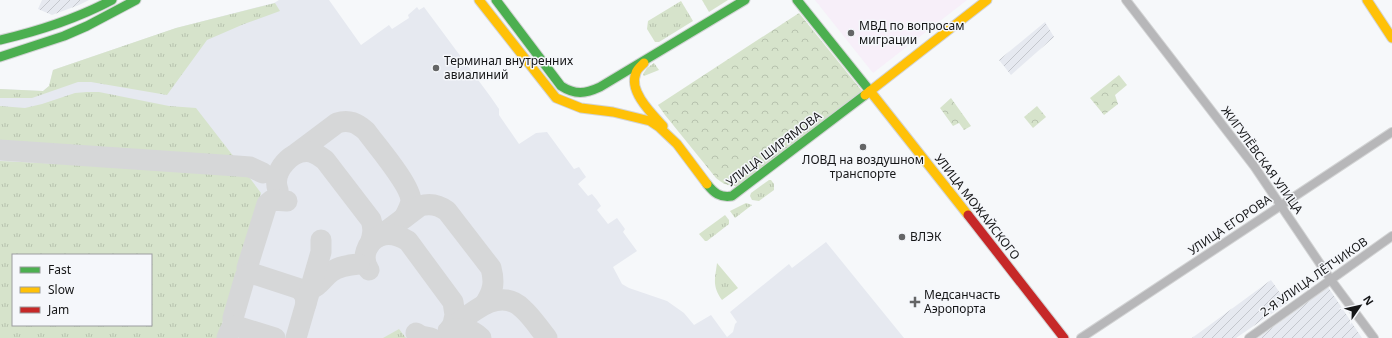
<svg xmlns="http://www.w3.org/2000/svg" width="1392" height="338" font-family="'Noto Sans',sans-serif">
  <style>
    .commercial { fill: #f7eff9 }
    .industrial { fill: url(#industrial-furrows) }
    .built { fill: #e6e9f0; fill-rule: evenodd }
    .grass { fill: url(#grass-tufts); fill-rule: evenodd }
    .forest { fill: url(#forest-crowns) }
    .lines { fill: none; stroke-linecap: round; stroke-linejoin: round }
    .taxiway { stroke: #d6d7d8; stroke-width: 21 }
    .street-casing { stroke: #d3d4d5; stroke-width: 10 }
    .fast-casing { stroke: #d3d4d5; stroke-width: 11 }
    .slow-casing { stroke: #d3d4d5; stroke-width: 11 }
    .jam-casing { stroke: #d3d4d5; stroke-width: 11 }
    .street { stroke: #b7b7b9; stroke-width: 8 }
    .fast { stroke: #4caf50; stroke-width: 9 }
    .slow { stroke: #ffc107; stroke-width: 9 }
    .jam { stroke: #c62828; stroke-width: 9 }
    .poi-dot { fill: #646566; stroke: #f5f7fb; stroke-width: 1.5 }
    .labels { text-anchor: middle; stroke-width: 3; stroke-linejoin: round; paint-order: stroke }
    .poi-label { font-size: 12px; fill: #151617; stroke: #f5f7fb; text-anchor: start }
    .street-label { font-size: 12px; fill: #151617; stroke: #f5f7fb }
  </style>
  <defs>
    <pattern id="industrial-furrows" width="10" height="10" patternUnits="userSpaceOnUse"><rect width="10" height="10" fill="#e6e9f0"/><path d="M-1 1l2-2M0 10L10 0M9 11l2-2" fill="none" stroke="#c4c7cd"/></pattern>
    <pattern id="grass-tufts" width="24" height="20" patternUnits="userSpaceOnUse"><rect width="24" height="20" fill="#d6e3cb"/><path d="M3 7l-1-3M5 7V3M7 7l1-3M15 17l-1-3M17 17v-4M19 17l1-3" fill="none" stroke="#b7c2ae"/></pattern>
    <pattern id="forest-crowns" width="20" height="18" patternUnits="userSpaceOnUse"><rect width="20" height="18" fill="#d6e3cb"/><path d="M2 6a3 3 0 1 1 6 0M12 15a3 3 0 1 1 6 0" fill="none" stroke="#b7c2ae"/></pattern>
  </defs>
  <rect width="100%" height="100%" fill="#f6f8fa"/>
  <path class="commercial" d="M815,0H967L873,73Z"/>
  <g class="industrial">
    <path d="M42,0H89L79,5L52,15L38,9Z"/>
    <path d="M1045,22L1054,37L1011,75L999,60Z"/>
    <path d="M1271,280L1287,303L1236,338H1192Z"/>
    <path d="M1328,287L1362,338H1258Z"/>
  </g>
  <path class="built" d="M279,0H329L361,45L389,25L392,29L409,18L408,15L417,7L419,10L424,7L490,96L499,109V115L519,144L536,133L547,132L574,169L579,167L586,177L578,184L588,196L592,194L597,200L601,206L597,210L608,224L617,218L625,229L623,232L637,251L613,267L622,284L629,288L667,301L684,313L694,325L711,315L727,337L733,332L735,324L737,322L730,312L789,264L792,268L826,242L904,338H0V89L43,91L49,86L53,70L176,28L274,3ZM13,255H151V325H13Z"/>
  <g class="grass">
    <path d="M702,0H728L709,12Z"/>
    <path d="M681,1L693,21L659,42H655L647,29L648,21Z"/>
    <path d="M275,3L280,11L244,24L207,40L167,95L91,82H78L32,98H0V89L43,91L49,86L53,70L176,28Z"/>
    <path d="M654,63L659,70L644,76L643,74L647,68Z"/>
    <path d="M87,92H99L169,106L196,108L234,157L0,142V106L25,108L42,104L75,93Z"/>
    <path d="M0,161L246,173L261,193L218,338H0ZM13,255H151V325H13Z"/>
    <path d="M769,180H771L774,184V190L759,201L752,200L750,196L751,193Z"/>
    <path d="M746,203L752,205L735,218L730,211Z"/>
    <path d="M725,215L729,220V224L707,241H705L699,234Z"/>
    <path d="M717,263L738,288L722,300C712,286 715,279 717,263Z"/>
    <path d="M399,329L406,338H383Z"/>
  </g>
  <g class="forest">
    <path d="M799,13L862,91L737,186C728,186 723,184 716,178L665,115L658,105Z"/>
    <path d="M1119,75L1127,85L1115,95L1118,104L1104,115L1090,98Z"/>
    <path d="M951,98L971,126L964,130L959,123L953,126L940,108Z"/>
    <path d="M1037,106L1046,117L1033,128L1024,117Z"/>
  </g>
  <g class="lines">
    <g class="taxiway">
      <path d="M0,150L237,166L250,167L263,173"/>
      <path d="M297,153L337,123C349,119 357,123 366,131C376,145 411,185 411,201C410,207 407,212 404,218"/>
      <path d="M278,190C271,172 292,148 311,152C317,154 321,157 325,160L371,220C374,229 373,235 370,244"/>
      <path d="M380,236L420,206C430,203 439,205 447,211L491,268C495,283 493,291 485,304"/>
      <path d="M369,270C361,258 366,242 380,236C390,232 400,236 408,241L453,302L455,315L453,324L449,331"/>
      <path d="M251,273L247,268L267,204L272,200L287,201"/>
      <path d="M308,290C318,288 323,278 331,272C339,266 349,265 359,264"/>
      <path d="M236,326L233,321V318L245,277L246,275L251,273L300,289L305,296L306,304"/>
      <path d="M448,331C468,316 499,284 523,309C532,317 539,328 547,338"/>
      <path d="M449,331C461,326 472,329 481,338"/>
      <path d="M416,333L421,336L431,338"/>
      <path d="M227,338C229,333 230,327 236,326L275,338"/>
      <path d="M296,338L321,252V240"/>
    </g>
    <g class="street-casing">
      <g id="street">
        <path d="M1126,0L1254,166L1331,280L1374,338"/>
        <path d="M1081,338L1392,132"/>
        <path d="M1249,338L1392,236"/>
      </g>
    </g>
    <g class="fast-casing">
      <g id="fast">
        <path d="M496,0L561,86C575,95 585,94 600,87L745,0"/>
        <path d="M797,0L870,91"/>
        <path d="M0,40C39,31 76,19 112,0"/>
        <path d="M0,57L64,36L87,26L136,0"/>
        <path d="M707,184C714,193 720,198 732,196L865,95"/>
      </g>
    </g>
    <g class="slow-casing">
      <g id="slow">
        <path d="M479,0L556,98L581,108L613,112L650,121L659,127L677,144L707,184"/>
        <path d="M1367,0L1392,38"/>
        <path d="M644,63C641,66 637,69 636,73C628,91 652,114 663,126"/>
        <path d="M870,91L968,215"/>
        <path d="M865,95L987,0"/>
      </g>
    </g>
    <g class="jam-casing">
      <path id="jam" d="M968,215L1064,338"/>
    </g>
    <use href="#street" class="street"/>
    <use href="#fast" class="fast"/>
    <use href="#slow" class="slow"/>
    <use href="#jam" class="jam"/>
  </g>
  <g class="poi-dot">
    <circle cx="851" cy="33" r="4"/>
    <circle cx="436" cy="68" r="4"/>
    <circle cx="863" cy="147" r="4"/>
    <circle cx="902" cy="237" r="4"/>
    <path d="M913 296h4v4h4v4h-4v4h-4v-4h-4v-4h4z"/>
  </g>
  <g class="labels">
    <g class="poi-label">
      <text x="859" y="30">МВД по вопросам<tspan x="859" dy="14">миграции</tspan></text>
      <text x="444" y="65">Терминал внутренних<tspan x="444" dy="14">авиалиний</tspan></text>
      <text x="863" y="164" text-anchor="middle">ЛОВД на воздушном<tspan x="863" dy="14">транспорте</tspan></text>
      <text x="910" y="241">ВЛЭК</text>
      <text x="924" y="299">Медсанчасть<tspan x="924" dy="14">Аэропорта</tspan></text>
    </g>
    <g class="street-label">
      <text transform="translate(774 149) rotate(-37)" y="4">УЛИЦА ШИРЯМОВА</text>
      <text transform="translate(1262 160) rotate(54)" y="4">ЖИГУЛЁВСКАЯ УЛИЦА</text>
      <text transform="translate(977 207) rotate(52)" y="4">УЛИЦА МОЖАЙСКОГО</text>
      <text transform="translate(1230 225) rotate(-34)" y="4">УЛИЦА ЕГОРОВА</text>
      <text transform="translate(1314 277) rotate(-35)" y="4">2-Я УЛИЦА ЛЁТЧИКОВ</text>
    </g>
  </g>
  <rect x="12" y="254" width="140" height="72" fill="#f5f7fb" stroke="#9b9da0"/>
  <rect x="20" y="267" width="20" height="6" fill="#4caf50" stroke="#9b9da0"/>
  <text x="48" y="274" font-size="12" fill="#151617">Fast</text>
  <rect x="20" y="287" width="20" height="6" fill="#ffc107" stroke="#9b9da0"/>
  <text x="48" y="294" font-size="12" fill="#151617">Slow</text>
  <rect x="20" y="307" width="20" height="6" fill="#c62828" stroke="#9b9da0"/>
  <text x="48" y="314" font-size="12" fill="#151617">Jam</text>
  <g transform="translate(1360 306) rotate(56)" stroke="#f5f7fb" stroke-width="3" paint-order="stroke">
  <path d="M0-3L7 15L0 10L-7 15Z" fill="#151617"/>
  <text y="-6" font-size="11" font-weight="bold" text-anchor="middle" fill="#151617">N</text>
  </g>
</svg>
